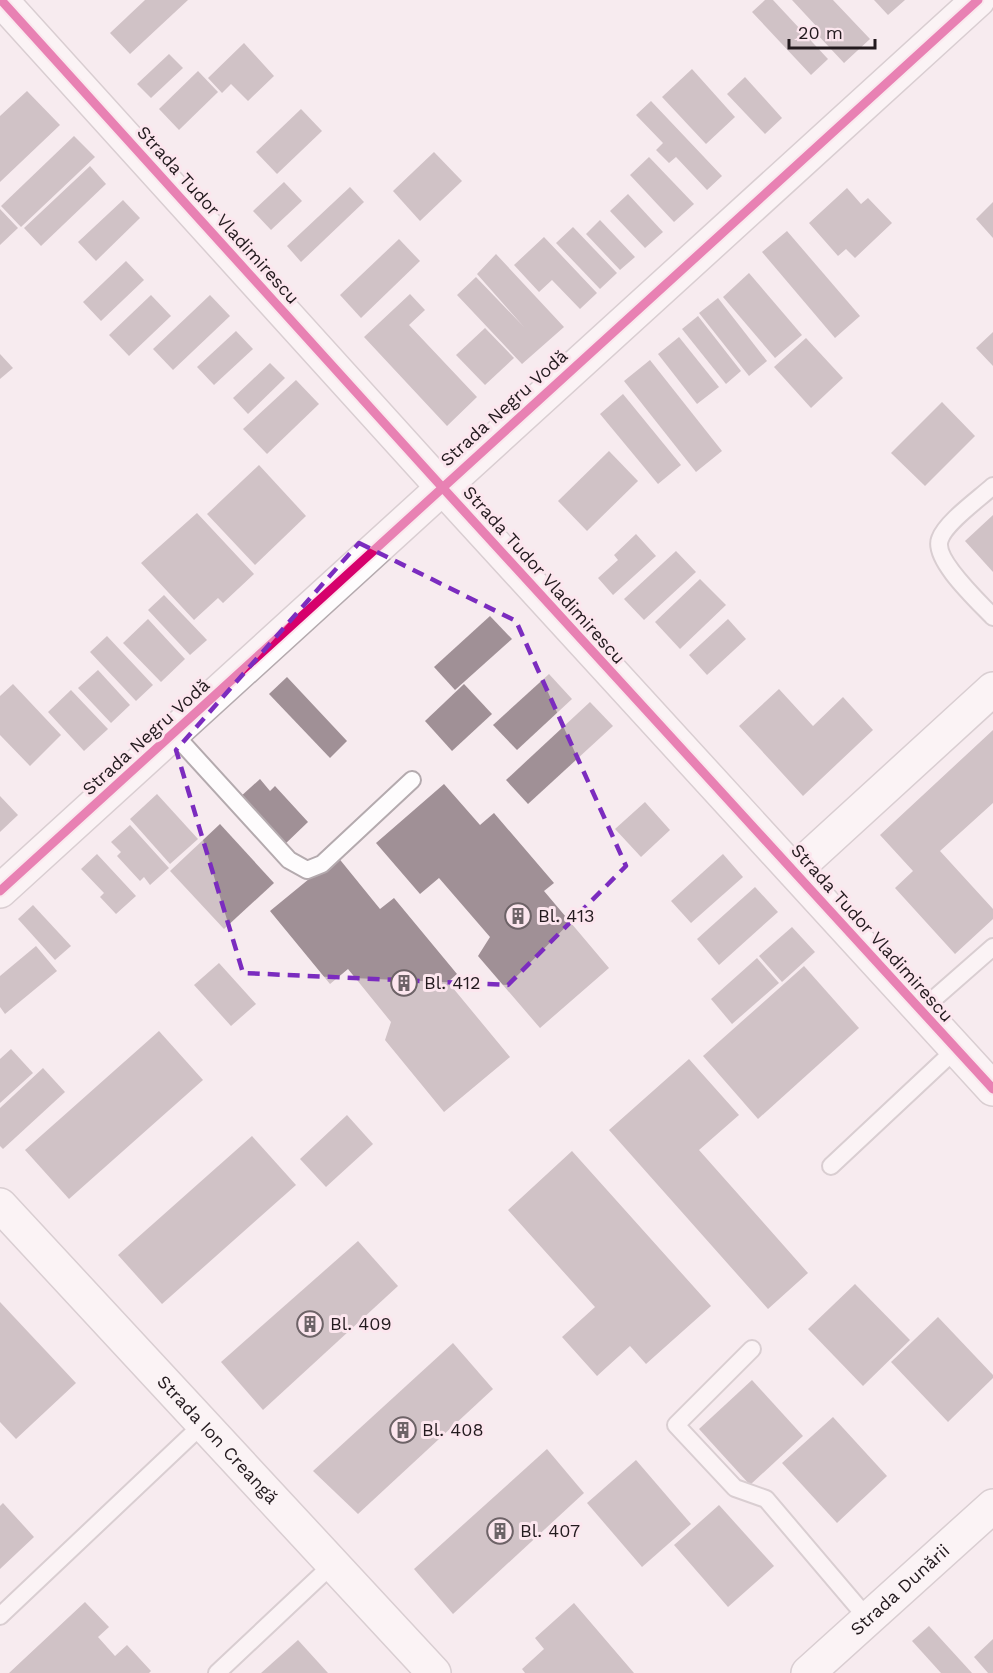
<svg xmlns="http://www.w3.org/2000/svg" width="993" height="1673" font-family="'Work Sans',sans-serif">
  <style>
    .building { fill: #a09096 }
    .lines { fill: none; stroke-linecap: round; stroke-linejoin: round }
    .lane-casing { stroke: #b4aaae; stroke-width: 20 }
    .street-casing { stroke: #b4aaae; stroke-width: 36 }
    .primary-casing { stroke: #b4aaae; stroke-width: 36 }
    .lane { stroke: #fefcfd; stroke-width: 16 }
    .street { stroke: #fefcfd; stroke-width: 33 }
    .primary { stroke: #fefcfd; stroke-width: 33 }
    .cycleway-casing { stroke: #fce6ee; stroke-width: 13 }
    .cycleway { stroke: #d6006c; stroke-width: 9 }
    .marked { fill: none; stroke: #7b2cbf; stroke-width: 4.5; stroke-dasharray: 12 8; stroke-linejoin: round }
    .labels { text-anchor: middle; stroke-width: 6; stroke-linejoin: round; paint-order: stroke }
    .street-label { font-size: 18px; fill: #231a1e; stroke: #fce6ee }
    .poi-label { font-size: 18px; fill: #231a1e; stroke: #fce6ee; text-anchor: start }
  </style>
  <rect width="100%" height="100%" fill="#f7ebef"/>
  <g class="building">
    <path d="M145,0H188L130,54L110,33Z"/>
    <path d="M765,0H773L828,59L811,75L752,12Z"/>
    <path d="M792,0H833L870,39L844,63L815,32L818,28Z"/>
    <path d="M874,0H905L888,15Z"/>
    <path d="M244,43L274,76L248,101L231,84L222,93L208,78Z"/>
    <path d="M169,54L183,68L151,98L137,84Z"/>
    <path d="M692,69L735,117L706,144L662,97Z"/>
    <path d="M198,71L218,92L179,130L159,109Z"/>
    <path d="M745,77L782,118L765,134L727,94Z"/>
    <path d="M27,91L60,125L0,182V116Z"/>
    <path d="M651,101L722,176L707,190L676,157L669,163L656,150L663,143L636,115Z"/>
    <path d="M301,109L322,131L277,174L256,152Z"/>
    <path d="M74,136L95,157L21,227L1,206Z"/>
    <path d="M434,152L462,181L420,221L393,191Z"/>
    <path d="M649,157L694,204L674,222L630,175Z"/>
    <path d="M90,166L106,184L41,246L24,228Z"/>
    <path d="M284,182L302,201L271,230L253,211Z"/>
    <path d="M350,187L364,202L301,262L287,246Z"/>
    <path d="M847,188L861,204L868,198L892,223L855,258L846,249L838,256L809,223Z"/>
    <path d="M628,194L663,232L645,248L610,211Z"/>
    <path d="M123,200L140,218L96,261L78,242Z"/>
    <path d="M993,202V238L976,219Z"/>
    <path d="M0,209L18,228L0,245Z"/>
    <path d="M600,220L635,257L620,270L586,234Z"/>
    <path d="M573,227L617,273L600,289L556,243Z"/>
    <path d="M787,231L860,316L835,338L762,252Z"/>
    <path d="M544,237L597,293L580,309L552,280L539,292L514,265Z"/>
    <path d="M399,239L420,261L361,318L340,295Z"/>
    <path d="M496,254L564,327L522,364L457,295L476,277L524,327L477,274Z"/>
    <path d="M126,261L144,280L101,321L83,302Z"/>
    <path d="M749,273L802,335L775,358L723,297Z"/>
    <path d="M410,294L425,310L409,325L477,397L447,426L364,337Z"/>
    <path d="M151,295L171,316L129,356L109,335Z"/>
    <path d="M210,295L230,316L173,370L153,349Z"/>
    <path d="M718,298L767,361L749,376L699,313Z"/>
    <path d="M698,316L741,371L726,384L682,329Z"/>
    <path d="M485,328L514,358L485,385L456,355Z"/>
    <path d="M236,331L253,349L214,385L197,367Z"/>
    <path d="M993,332V366L976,348Z"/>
    <path d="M679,337L719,387L697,404L658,354Z"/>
    <path d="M806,338L843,378L811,408L774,367Z"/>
    <path d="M0,354L13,368L0,379Z"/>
    <path d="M650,360L722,451L696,472L624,381Z"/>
    <path d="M270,363L285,378L248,414L233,398Z"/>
    <path d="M296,380L319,404L267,454L243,429Z"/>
    <path d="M623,394L681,465L658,484L600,414Z"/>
    <path d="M942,402L975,436L925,486L891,453Z"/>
    <path d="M609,451L638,481L587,531L558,501Z"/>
    <path d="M259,465L306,516L255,565L207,514Z"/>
    <path d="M197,513L254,574L223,603L218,598L194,620L141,563Z"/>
    <path d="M993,515V572L965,541Z"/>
    <path d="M636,534L656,556L613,595L598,578L618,560L614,555Z"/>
    <path d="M676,551L696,572L644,620L624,599Z"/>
    <path d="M700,579L726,605L680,649L655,622Z"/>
    <path d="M164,595L207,640L190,655L148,610Z"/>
    <path d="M490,616L512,639L455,690L434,667Z"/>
    <path d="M148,619L185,659L161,682L123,643Z"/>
    <path d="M728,619L746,639L707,675L689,655Z"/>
    <path d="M107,636L153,685L136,701L90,652Z"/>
    <path d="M98,670L130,705L111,723L78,688Z"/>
    <path d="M549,674L572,699L517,750L493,725Z"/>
    <path d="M287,677L347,741L330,758L269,694Z"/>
    <path d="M13,684L61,735L30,766L0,735V696Z"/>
    <path d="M464,684L492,714L452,751L425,721Z"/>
    <path d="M779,689L813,726L843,697L873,730L803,796L739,726Z"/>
    <path d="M71,690L108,729L84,751L48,712Z"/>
    <path d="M590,702L613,726L528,804L506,780Z"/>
    <path d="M993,730V803L940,851L993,909V919L955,954L895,888L913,871L880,835Z"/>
    <path d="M260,779L270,791L275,786L308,822L283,846L239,798Z"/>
    <path d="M444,784L480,825L494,813L554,883L544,891L609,968L540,1028L478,956L490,937L439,878L420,894L376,843Z"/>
    <path d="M157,794L198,839L170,864L130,819Z"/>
    <path d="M0,796L18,815L0,832Z"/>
    <path d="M645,802L670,830L641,857L615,829Z"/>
    <path d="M220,824L274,883L224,929L170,871Z"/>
    <path d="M130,825L169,868L150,885L144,877L140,881L117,856L121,852L111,842Z"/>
    <path d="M97,854L136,896L116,914L100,897L104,893L81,869Z"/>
    <path d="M723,854L743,877L691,923L671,901Z"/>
    <path d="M337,856L380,909L394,898L457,974L448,982L510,1057L444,1112L385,1040L391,1022L348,969L330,984L270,911Z"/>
    <path d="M755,887L778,912L719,965L697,939Z"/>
    <path d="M33,905L71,946L55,960L18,919Z"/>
    <path d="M792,927L815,952L782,982L759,956Z"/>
    <path d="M36,946L57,971L5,1014L0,1007V976Z"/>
    <path d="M757,958L779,983L732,1024L711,999Z"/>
    <path d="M219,963L256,1004L231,1026L194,985Z"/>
    <path d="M804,966L859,1028L758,1119L703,1056Z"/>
    <path d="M159,1031L203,1080L69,1199L25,1150Z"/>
    <path d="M11,1049L33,1073L0,1103V1059Z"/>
    <path d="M689,1059L739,1115L699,1150L808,1273L768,1309L609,1130Z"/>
    <path d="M43,1068L65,1092L3,1149L0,1146V1108Z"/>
    <path d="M347,1115L373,1144L326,1187L300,1159Z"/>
    <path d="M252,1136L296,1185L162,1304L118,1255Z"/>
    <path d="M572,1151L711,1306L646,1364L630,1346L597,1376L562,1337L595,1307L508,1210Z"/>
    <path d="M358,1241L398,1286L263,1410L221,1362Z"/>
    <path d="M855,1284L910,1340L863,1386L808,1329Z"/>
    <path d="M0,1302L76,1383L16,1439L0,1422Z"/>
    <path d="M938,1317L993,1375V1378L948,1422L891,1362Z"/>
    <path d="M453,1343L493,1389L358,1514L313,1471Z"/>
    <path d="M752,1380L803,1436L750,1485L699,1429Z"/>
    <path d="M833,1417L887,1476L837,1523L782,1463Z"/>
    <path d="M547,1449L584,1493L453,1614L414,1569Z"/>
    <path d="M636,1460L691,1524L642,1567L587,1503Z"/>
    <path d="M3,1503L34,1537L0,1569V1506Z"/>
    <path d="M719,1505L774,1566L728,1607L674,1545Z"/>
    <path d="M85,1602L109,1627L98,1637L115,1656L127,1645L151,1671L149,1673H9Z"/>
    <path d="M574,1603L634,1673H525L522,1669L544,1649L535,1638Z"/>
    <path d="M929,1626L972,1673H941L912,1641Z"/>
    <path d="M993,1639V1673H988L974,1657Z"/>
    <path d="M298,1640L328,1673H261Z"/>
  </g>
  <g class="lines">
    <g class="lane-casing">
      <g id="lane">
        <path d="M993,486C980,498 946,522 940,539C932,559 979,602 993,617"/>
        <path d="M174,734L289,860L307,870L322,864L412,780"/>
        <path d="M920,1011L993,947"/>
        <path d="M831,1166L956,1049"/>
        <path d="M752,1349L676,1425L735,1488L766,1499L868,1619"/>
        <path d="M0,1616L203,1424"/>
        <path d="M217,1673L333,1564"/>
      </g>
    </g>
    <g class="street-casing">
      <g id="street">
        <path d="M1,0L442,487L993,1089"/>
        <path d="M794,871L993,689"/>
        <path d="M0,891L978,0"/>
        <path id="s1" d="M0,1205L434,1673"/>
      </g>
    </g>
    <g class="primary-casing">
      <g id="primary">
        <path id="s2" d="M808,1673L993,1506"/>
      </g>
    </g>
    <use href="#lane" class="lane"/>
    <use href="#street" class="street"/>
    <use href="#primary" class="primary"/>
    <g class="cycleway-casing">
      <g id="cycleway">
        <path d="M1,0L442,487L993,1089"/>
        <path d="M0,891L978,0"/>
      </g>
    </g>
    <use href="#cycleway" class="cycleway"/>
  </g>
  <path d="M0 0H993V1673H0ZM359,543L516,621L626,866L508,985L243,973L176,750Z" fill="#f7ebef" fill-opacity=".55" fill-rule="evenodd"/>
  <path class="marked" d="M359,543L516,621L626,866L508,985L243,973L176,750Z"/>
  <defs>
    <g id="building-ring" transform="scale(1.35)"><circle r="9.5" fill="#fce6ee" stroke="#6d6367" stroke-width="1.5"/><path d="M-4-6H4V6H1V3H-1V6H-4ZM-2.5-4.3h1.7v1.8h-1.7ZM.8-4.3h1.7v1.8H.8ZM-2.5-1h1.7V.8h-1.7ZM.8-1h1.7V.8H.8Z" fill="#6d6367"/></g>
  </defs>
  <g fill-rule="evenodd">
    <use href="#building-ring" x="518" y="916"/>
    <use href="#building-ring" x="404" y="983"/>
    <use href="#building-ring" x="310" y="1324"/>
    <use href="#building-ring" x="403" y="1430"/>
    <use href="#building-ring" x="500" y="1531"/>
  </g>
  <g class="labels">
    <g class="street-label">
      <text transform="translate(218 215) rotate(48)" y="6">Strada Tudor Vladimirescu</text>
      <text transform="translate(504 408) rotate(-42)" y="6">Strada Negru Vodă</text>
      <text transform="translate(544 575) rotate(48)" y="6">Strada Tudor Vladimirescu</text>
      <text transform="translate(146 737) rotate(-42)" y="6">Strada Negru Vodă</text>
      <text transform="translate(872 933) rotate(48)" y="6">Strada Tudor Vladimirescu</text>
      <text dy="6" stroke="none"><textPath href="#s1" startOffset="320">Strada Ion Creangă</textPath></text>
      <text dy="6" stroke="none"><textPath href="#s2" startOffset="124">Strada Dunării</textPath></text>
    </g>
    <g class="poi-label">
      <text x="538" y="922">Bl. 413</text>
      <text x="424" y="989">Bl. 412</text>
      <text x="330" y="1330">Bl. 409</text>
      <text x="422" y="1436">Bl. 408</text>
      <text x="520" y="1537">Bl. 407</text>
    </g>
  </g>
  <path d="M789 39v9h86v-9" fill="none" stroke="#231a1e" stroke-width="3"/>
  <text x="798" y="39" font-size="18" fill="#231a1e" stroke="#fce6ee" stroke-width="4.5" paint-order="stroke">20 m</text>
</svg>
